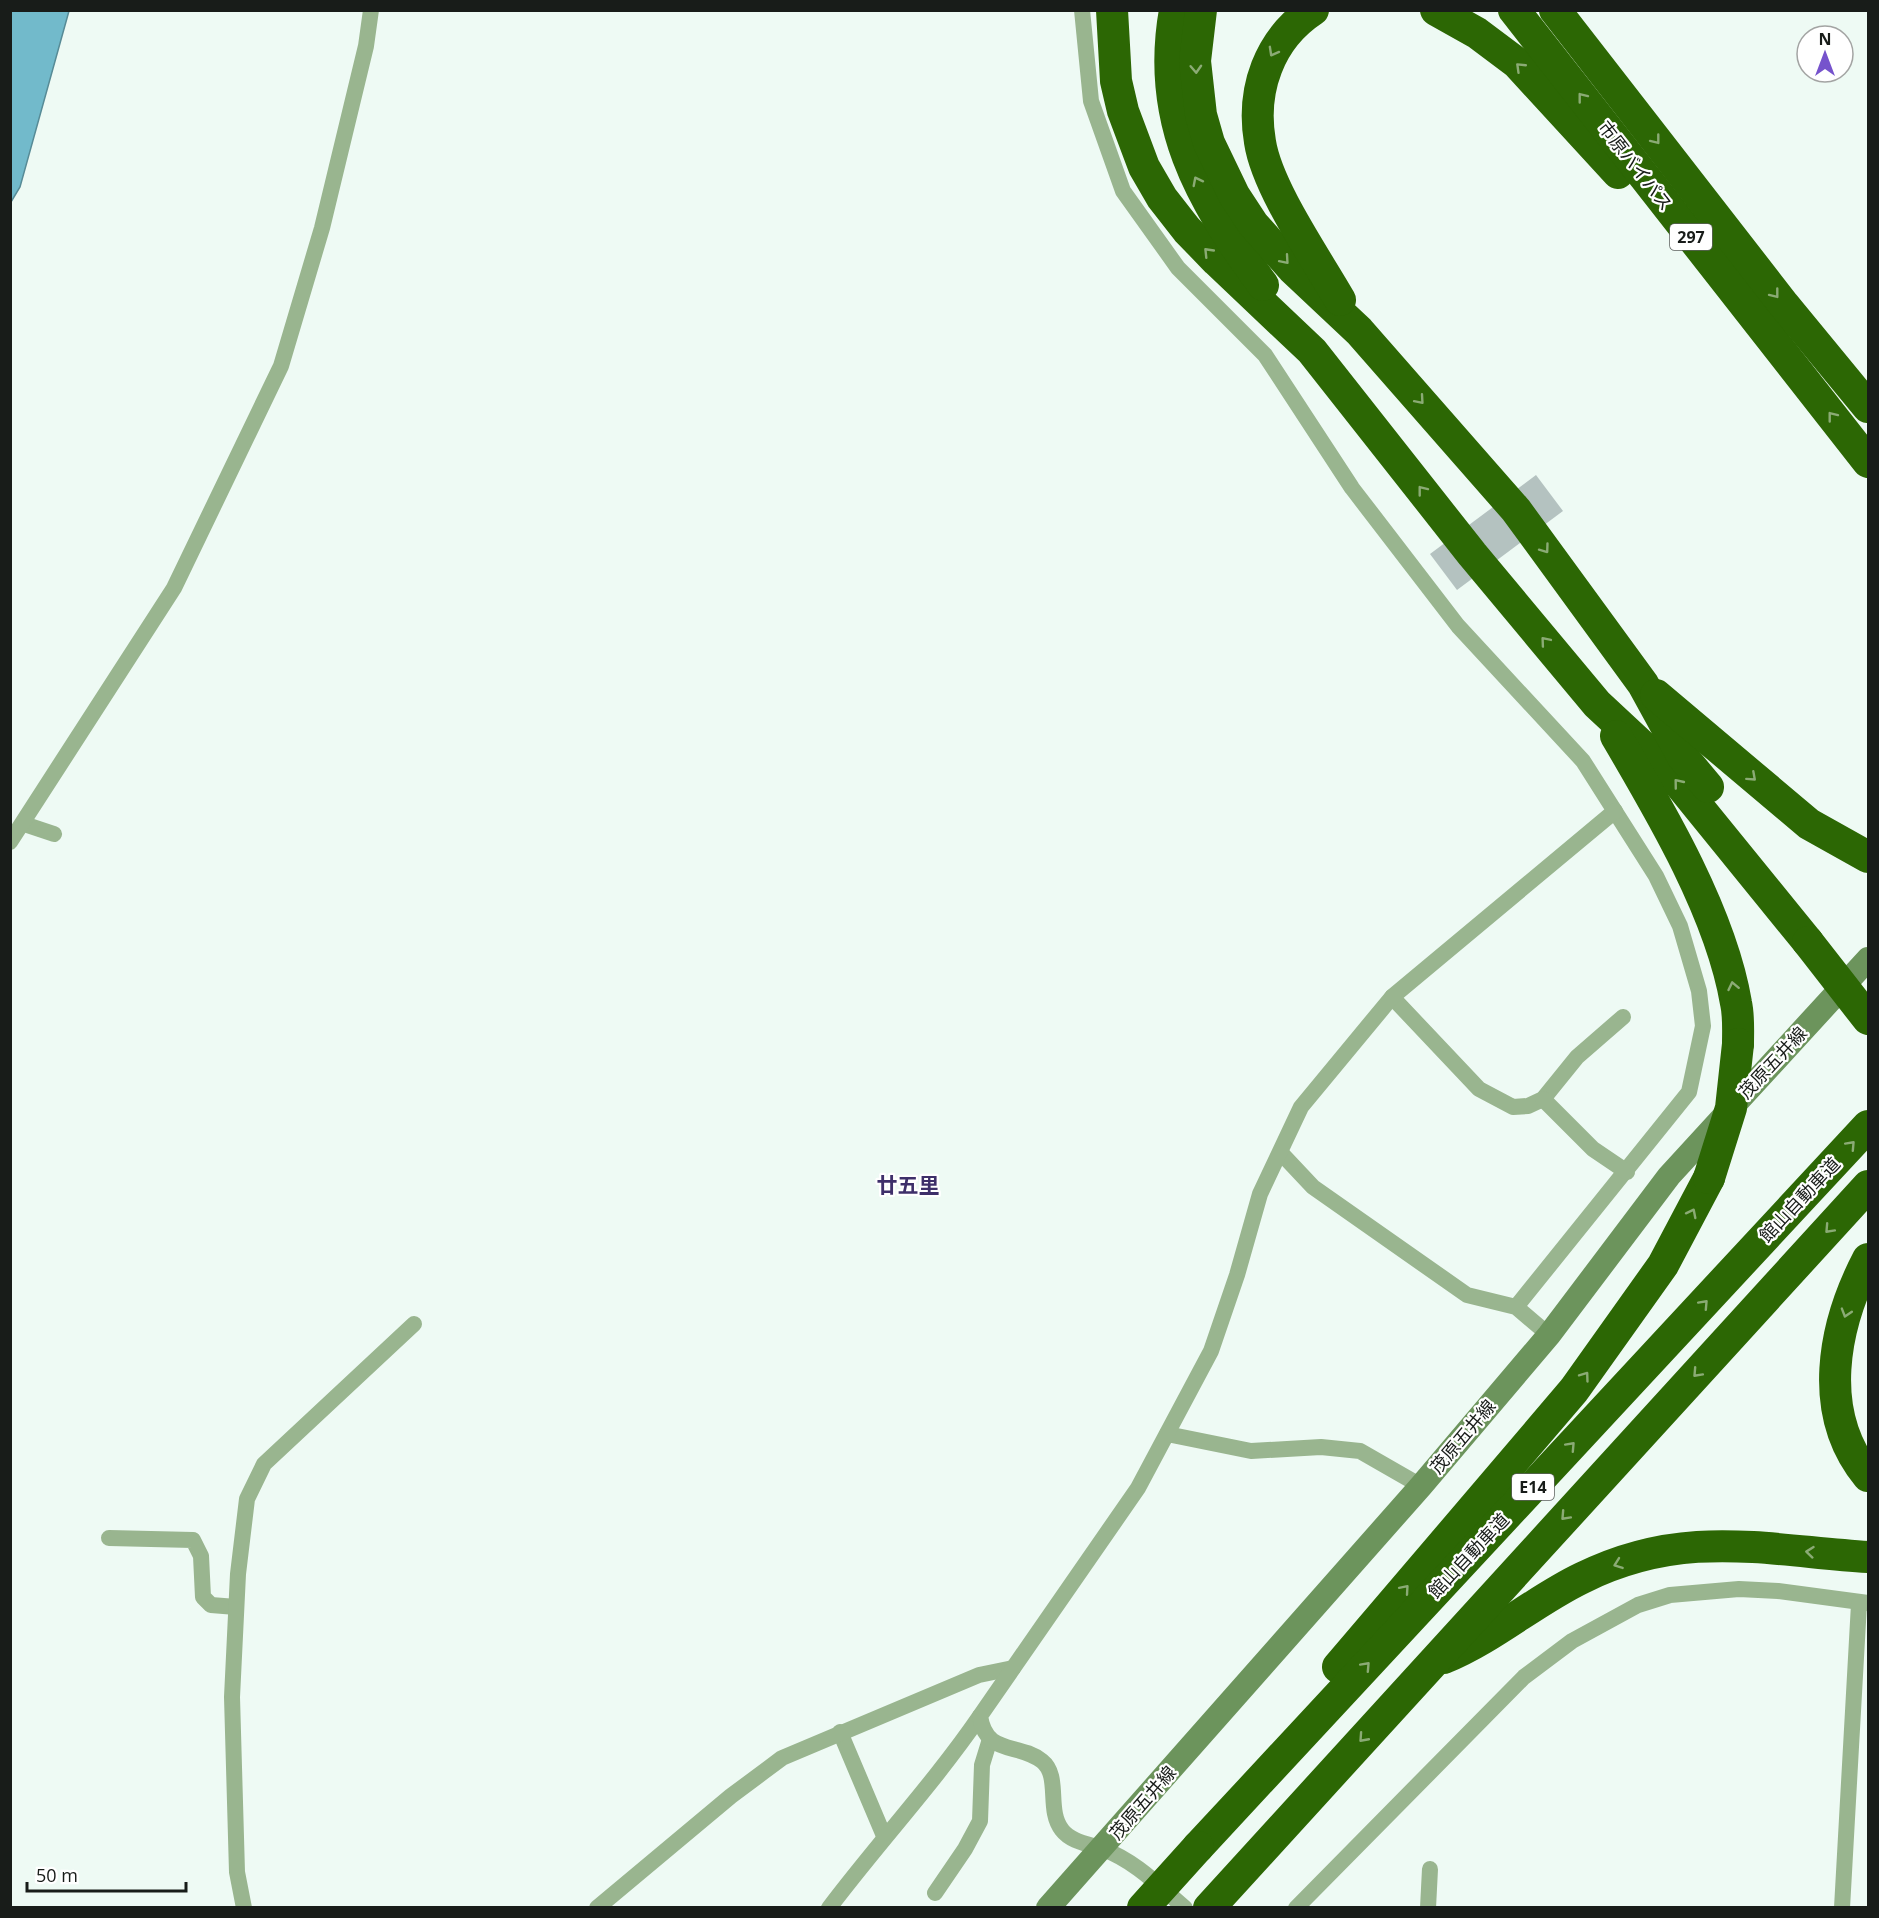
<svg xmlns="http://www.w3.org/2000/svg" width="1879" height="1918" font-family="'Open Sans','Noto Sans JP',sans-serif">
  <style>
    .water { fill: #72bacb; stroke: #578b96; stroke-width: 1.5 }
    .building { fill: #b4c2c0 }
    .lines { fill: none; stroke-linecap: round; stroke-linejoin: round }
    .street { stroke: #99b58f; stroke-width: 16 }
    .secondary { stroke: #6c945c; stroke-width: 24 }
    .highway { stroke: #2c6704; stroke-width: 32 }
    .highway-bridge { stroke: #2c6704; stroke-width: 32 }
    .oneway { stroke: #8bab75 }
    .labels { text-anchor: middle; stroke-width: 4.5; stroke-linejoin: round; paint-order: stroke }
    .shield { fill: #fff; stroke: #5d605e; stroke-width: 1.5 }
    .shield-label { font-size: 16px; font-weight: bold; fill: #181c19 }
    .street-label { font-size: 18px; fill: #181c19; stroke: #fff }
    .quarter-label { font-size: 21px; font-weight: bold; fill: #3e2f6a; stroke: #fff }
  </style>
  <rect width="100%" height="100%" fill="#eefaf4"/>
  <path class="water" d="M11,10L69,11L20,187L11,202Z"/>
  <path class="building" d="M1536,475L1563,511L1457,590L1430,554Z"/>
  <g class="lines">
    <g class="street">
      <path d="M1082,10L1091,101L1123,191L1178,268L1265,355L1352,488L1458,626L1583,761L1656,876L1680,926L1699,991L1703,1026L1689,1092L1516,1307"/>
      <path d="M24,824L54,834"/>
      <path d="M10,842L174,588L281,366L322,228L366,46L371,10"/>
      <path d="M1392,997L1479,1089L1513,1107L1528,1106L1543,1099L1577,1057L1623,1017"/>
      <path d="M1543,1099L1593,1149L1627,1172"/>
      <path d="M1281,1153L1313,1187L1467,1295L1516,1307L1549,1335"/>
      <path d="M1167,1434L1251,1451L1321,1447L1360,1451L1421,1486"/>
      <path d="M109,1538L193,1540L201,1556L203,1597L211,1605L236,1607"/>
      <path d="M840,1732L884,1836"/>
      <path d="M935,1893L965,1849L980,1821L982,1765L990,1739"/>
      <path d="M244,1908L237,1872L232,1697L238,1574L247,1499L264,1464L414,1324"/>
      <path d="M597,1908L731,1796L782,1758L979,1675L1013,1668"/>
      <path d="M829,1908C878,1843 934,1783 980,1716"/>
      <path d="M1185,1908C1158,1885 1135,1861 1103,1849C1089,1844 1071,1842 1062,1830C1046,1810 1061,1776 1042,1761C1018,1742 986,1756 980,1716L1138,1488L1211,1351L1237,1275L1260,1194L1301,1107L1392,997L1615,811"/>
      <path d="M1296,1908L1524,1677L1572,1641L1638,1605L1670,1595L1739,1589L1778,1591L1868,1603"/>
      <path d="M1428,1908L1430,1869"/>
      <path d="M1842,1908L1859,1604"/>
    </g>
    <path class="secondary" d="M1048,1908L1421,1486L1549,1335L1669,1176L1868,959"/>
    <g class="highway">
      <path d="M1112,10L1116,81L1123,111L1144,167L1162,198L1187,230L1217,261L1312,351L1472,554L1597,704L1669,771L1808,942"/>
      <path d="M1175,10C1155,121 1200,199 1263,285"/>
      <path d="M1201,10L1195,61L1201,115L1209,143L1234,195L1253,224L1292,268L1359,331L1516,510L1643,684L1683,757L1708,787"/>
      <path d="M1313,10C1269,39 1251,90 1260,142C1267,188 1316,258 1340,300"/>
      <path d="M1436,10L1477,33L1517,63L1618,173"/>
      <path d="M1514,10L1868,462"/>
      <path d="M1555,10L1784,305L1868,407"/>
      <path d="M1656,695L1809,824L1868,857"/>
      <path d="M1616,736C1662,814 1721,914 1736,1003C1739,1016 1738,1031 1738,1044"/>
      <path d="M1868,1259C1833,1326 1816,1413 1868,1476"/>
      <path d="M1444,1658C1493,1638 1534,1601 1582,1578C1683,1528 1763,1550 1868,1557"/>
      <path d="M1338,1667L1574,1390L1663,1265L1709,1178"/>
      <path d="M1198,1847L1868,1126"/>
      <path d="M1209,1908L1868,1186"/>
    </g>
    <g class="highway-bridge">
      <path d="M1808,942L1868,1019"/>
      <path d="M1709,1178L1731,1108L1738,1044"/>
      <path d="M1143,1908L1198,1847"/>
    </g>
  </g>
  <defs><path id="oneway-chevron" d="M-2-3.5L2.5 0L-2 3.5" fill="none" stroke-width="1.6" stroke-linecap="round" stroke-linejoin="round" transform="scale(1.5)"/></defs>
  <g class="oneway">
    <use href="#oneway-chevron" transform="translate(1273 52) rotate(119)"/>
    <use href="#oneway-chevron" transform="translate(1520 67) rotate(-136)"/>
    <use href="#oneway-chevron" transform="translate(1196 69) rotate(87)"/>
    <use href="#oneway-chevron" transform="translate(1582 97) rotate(-128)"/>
    <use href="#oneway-chevron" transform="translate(1656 140) rotate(52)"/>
    <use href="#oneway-chevron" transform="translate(1197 181) rotate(-117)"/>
    <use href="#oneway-chevron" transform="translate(1208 252) rotate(-134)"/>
    <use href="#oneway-chevron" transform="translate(1285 260) rotate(49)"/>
    <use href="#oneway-chevron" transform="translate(1775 294) rotate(52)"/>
    <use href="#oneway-chevron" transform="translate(1420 400) rotate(49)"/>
    <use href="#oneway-chevron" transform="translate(1832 416) rotate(-128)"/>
    <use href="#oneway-chevron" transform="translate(1422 490) rotate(-128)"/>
    <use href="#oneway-chevron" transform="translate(1545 549) rotate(54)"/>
    <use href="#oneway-chevron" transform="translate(1545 641) rotate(-130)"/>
    <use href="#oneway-chevron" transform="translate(1752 777) rotate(42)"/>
    <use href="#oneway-chevron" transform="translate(1678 783) rotate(-129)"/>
    <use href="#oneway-chevron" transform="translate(1733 986) rotate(-102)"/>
    <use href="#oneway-chevron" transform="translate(1851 1145) rotate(-47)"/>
    <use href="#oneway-chevron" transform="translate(1692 1213) rotate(-63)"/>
    <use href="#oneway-chevron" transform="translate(1829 1229) rotate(133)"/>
    <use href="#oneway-chevron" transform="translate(1704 1304) rotate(-47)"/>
    <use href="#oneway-chevron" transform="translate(1846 1313) rotate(107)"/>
    <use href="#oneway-chevron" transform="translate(1697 1373) rotate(133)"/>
    <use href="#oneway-chevron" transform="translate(1585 1376) rotate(-54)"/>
    <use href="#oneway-chevron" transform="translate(1571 1446) rotate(-47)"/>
    <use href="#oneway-chevron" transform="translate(1565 1516) rotate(133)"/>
    <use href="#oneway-chevron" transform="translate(1810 1552) rotate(-174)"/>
    <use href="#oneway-chevron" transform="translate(1618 1564) rotate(160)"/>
    <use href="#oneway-chevron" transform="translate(1405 1589) rotate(-49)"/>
    <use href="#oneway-chevron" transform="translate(1366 1666) rotate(-47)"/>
    <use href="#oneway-chevron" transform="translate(1363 1738) rotate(132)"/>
  </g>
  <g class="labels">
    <g class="shield">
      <rect x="1670" y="224" width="42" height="26" rx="4.5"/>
      <rect x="1512" y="1474" width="42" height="26" rx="4.5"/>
    </g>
    <g class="shield-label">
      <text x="1691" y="243">297</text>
      <text x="1533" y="1493">E14</text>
    </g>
    <g class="street-label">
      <text transform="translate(1635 166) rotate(52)" y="6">市原バイパス</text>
      <text transform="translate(1773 1063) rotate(-47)" y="6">茂原五井線</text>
      <text transform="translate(1800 1200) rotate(-47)" y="6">館山自動車道</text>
      <text transform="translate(1463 1437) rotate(-50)" y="6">茂原五井線</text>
      <text transform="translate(1469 1556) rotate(-47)" y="6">館山自動車道</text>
      <text transform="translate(1143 1803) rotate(-49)" y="6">茂原五井線</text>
    </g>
    <g class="quarter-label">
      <text x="908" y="1193">廿五里</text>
    </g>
  </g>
  <rect width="1879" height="1918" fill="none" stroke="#181c19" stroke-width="24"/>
  <g transform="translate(1825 54)"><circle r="28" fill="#ffffff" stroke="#a3a4a3" stroke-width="1.5"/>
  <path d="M0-4.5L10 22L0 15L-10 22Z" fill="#7653cc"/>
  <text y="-9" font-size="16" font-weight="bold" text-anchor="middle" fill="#181c19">N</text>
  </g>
  <path d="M27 1882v9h159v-9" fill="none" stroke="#181c19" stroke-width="3"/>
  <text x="36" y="1882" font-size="18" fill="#181c19" stroke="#ffffff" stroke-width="4.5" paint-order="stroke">50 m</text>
</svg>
